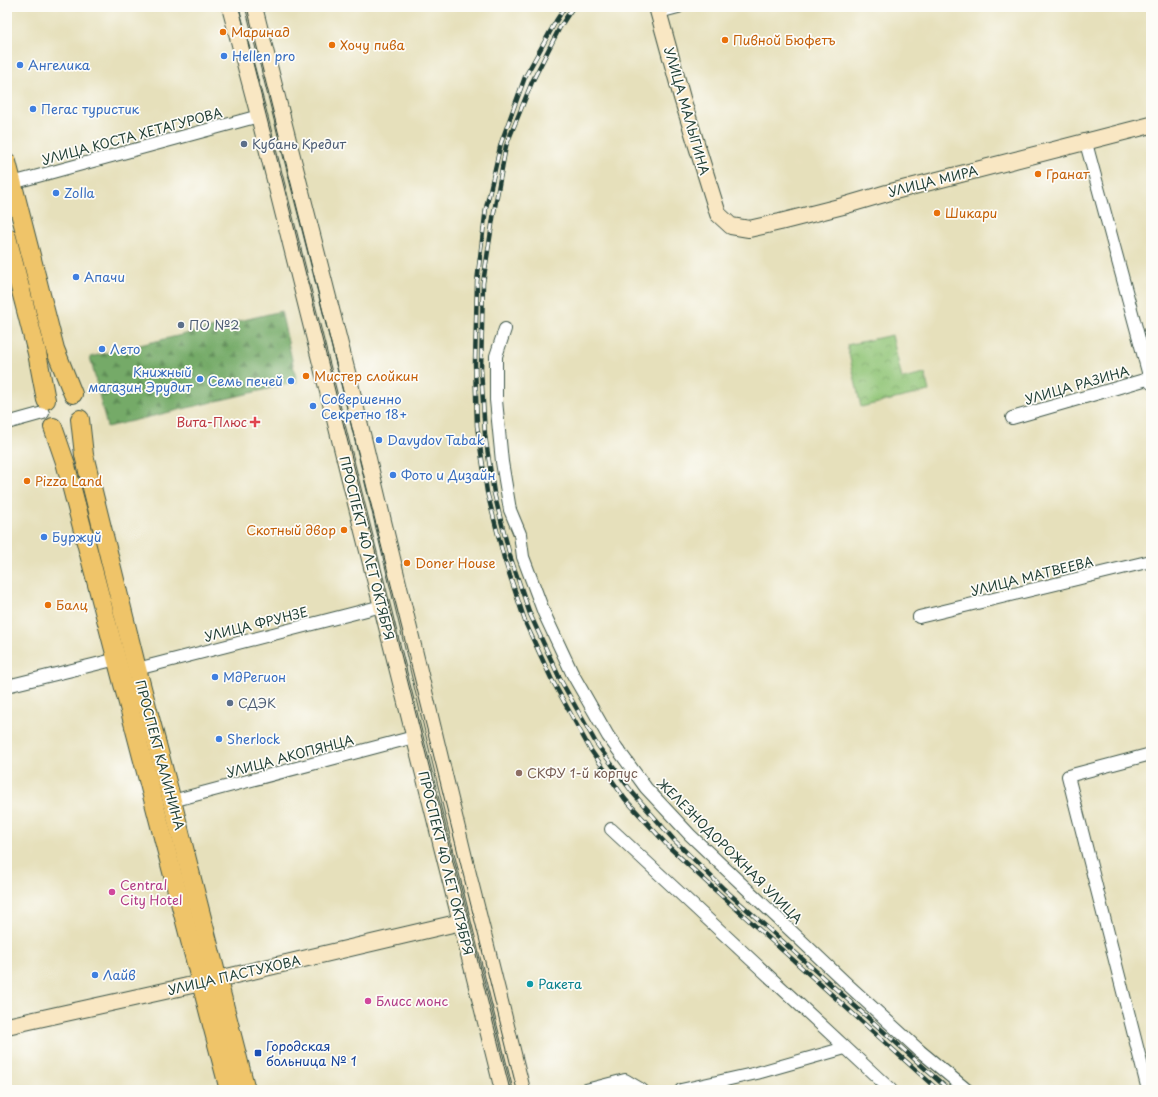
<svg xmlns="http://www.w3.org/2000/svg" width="1158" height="1097" font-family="'Playpen Sans',sans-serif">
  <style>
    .forest { fill: url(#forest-firs); stroke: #4a744e }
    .park { fill: url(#park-crowns); stroke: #588156 }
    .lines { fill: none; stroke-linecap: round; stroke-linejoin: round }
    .street-casing { stroke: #3d5548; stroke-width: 14 }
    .secondary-casing { stroke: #3d5548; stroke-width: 18 }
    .primary-casing { stroke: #3d5548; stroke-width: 20 }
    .street { stroke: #fff; stroke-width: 12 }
    .secondary { stroke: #f9e7c3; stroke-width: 16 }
    .primary { stroke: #efc469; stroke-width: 18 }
    .tram { stroke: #1f3d34; stroke-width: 1 }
    .rail-casing { stroke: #1f3d34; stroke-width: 4.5 }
    .rail { stroke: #fdfcf7; stroke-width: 3; stroke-dasharray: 9; stroke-linecap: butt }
    .food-dot { fill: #e8710a; stroke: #fdfcf7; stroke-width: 1.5 }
    .shop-dot { fill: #3f7fe0; stroke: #fdfcf7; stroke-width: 1.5 }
    .service-dot { fill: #5c6f8a; stroke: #fdfcf7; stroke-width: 1.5 }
    .health-dot { fill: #e0444e; stroke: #fdfcf7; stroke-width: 1.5 }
    .education-dot { fill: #8d6e63; stroke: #fdfcf7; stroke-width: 1.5 }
    .hotel-dot { fill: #d1479c; stroke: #fdfcf7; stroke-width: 1.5 }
    .culture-dot { fill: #0f9aa8; stroke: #fdfcf7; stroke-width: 1.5 }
    .transit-dot { fill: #1a4fb4; stroke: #fdfcf7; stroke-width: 1.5 }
    .labels { text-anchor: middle; stroke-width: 3.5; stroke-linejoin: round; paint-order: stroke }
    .food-label { font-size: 13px; fill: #c56008; stroke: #fdfcf7; text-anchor: start }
    .shop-label { font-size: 13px; fill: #366cbe; stroke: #fdfcf7; text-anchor: start }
    .street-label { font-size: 13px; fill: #1f3d34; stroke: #fdfcf7 }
    .service-label { font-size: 13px; fill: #4e5e75; stroke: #fdfcf7; text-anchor: start }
    .health-label { font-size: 13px; fill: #be3a42; stroke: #fdfcf7; text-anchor: end }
    .education-label { font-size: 13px; fill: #785e54; stroke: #fdfcf7; text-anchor: start }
    .hotel-label { font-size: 13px; fill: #b23c85; stroke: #fdfcf7; text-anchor: start }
    .culture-label { font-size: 13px; fill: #0d838f; stroke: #fdfcf7; text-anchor: start }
    .transit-label { font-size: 13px; fill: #164399; stroke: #fdfcf7; text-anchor: start }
  </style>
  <defs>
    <pattern id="forest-firs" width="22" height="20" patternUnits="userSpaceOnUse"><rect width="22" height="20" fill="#74aa68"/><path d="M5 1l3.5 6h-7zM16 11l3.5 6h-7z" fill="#5f8c56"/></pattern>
    <pattern id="park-crowns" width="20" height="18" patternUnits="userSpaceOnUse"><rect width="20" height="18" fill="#91c577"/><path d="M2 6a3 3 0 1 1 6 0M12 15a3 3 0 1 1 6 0" fill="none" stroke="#76a162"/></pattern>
  </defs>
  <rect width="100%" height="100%" fill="#fdfcf7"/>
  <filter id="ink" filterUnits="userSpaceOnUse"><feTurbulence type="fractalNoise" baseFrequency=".025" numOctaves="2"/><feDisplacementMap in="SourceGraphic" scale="8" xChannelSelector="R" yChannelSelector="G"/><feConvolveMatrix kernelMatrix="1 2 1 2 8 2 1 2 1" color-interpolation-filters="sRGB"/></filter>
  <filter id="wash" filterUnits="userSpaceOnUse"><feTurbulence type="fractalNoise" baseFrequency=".012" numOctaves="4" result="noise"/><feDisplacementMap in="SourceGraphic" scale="16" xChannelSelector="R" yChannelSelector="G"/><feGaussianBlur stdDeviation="0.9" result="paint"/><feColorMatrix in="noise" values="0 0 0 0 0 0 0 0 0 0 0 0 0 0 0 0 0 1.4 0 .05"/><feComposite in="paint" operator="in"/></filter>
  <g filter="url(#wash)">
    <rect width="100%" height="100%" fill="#e6e0bb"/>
    <path class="forest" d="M281,311L297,382L107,427L90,357Z"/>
    <path class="park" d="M892,335L902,379L925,374L929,391L861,407L847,345Z"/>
  </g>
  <g filter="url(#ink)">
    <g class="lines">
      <g class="street-casing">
        <g id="street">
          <path d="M659,12L678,7"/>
          <path d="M1086,143L1151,383"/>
          <path d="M12,183L259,116"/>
          <path d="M505,329L496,356V400L502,462L510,510L520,534L523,557L544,613L572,673L608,736L646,788L690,835L847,984L920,1051L967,1090"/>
          <path d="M1012,418L1151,378"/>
          <path d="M7,423L43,413"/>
          <path d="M919,617L1151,561"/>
          <path d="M137,669L382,606"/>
          <path d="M7,686L117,659"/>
          <path d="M172,801L414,737"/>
          <path d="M611,829L891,1090"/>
          <path d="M586,1090L625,1080L642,1090"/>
          <path d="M681,1090L757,1073L845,1048"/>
          <path d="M1148,1090L1068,776L1151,754"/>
        </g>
      </g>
      <g class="secondary-casing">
        <g id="secondary">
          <path d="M230,7L259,116L503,1090"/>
          <path d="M254,7L350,384L466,866L522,1090"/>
          <path d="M657,7L682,98L718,214L731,226L749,229L780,222L843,206L887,193L1151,125"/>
          <path d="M7,1026L201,983L461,922"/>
        </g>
      </g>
      <g class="primary-casing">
        <g id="primary">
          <path d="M7,162L55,349L73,394"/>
          <path d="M7,237L37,353L46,400"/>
          <path d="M80,419L84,455L137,669L172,801L246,1090"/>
          <path d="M53,427L65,462L229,1090"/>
        </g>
      </g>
      <use href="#street" class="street"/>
      <use href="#secondary" class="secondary"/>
      <use href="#primary" class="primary"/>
      <g class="tram">
        <path d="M239,7L510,1090"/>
        <path d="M247,7L517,1090"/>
      </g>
      <g class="rail-casing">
        <g id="rail">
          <path d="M565,7L556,21L525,77L501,143L486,208L477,282L475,363L477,426L487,492L504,558L526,624L551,678L590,749L625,799L668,846L713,888L938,1090"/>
          <path d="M573,7L560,27L532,82L506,146L494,212L483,283L481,369L485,435L494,493L510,556L530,614L560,679L596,743L632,792L675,841L724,889L949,1090"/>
        </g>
      </g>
      <use href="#rail" class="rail"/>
    </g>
  </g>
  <g class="food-dot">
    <circle cx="223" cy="32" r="4"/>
    <circle cx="725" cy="40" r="4"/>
    <circle cx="332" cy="45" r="4"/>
    <circle cx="1038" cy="174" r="4"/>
    <circle cx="937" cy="213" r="4"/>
    <circle cx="306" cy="376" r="4"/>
    <circle cx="27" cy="481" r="4"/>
    <circle cx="344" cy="530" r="4"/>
    <circle cx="407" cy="563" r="4"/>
    <circle cx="48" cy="605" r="4"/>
  </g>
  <g class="shop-dot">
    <circle cx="224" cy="56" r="4"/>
    <circle cx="20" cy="65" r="4"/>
    <circle cx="33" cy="109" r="4"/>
    <circle cx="56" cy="193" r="4"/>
    <circle cx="76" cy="277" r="4"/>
    <circle cx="102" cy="349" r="4"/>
    <circle cx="200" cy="379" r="4"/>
    <circle cx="291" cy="381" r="4"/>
    <circle cx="313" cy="406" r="4"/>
    <circle cx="379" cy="440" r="4"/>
    <circle cx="393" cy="475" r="4"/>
    <circle cx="44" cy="537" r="4"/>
    <circle cx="215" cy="677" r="4"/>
    <circle cx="219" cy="739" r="4"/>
    <circle cx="95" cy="975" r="4"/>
  </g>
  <g class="service-dot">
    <circle cx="244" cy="144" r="4"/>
    <circle cx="181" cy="325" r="4"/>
    <circle cx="230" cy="703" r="4"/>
  </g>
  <path class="health-dot" d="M253 416h4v4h4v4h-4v4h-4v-4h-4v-4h4z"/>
  <circle class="education-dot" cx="519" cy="773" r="4"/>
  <g class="hotel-dot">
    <circle cx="112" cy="892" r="4"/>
    <circle cx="368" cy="1001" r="4"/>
  </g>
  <circle class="culture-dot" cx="530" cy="984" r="4"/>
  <rect class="transit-dot" x="254" y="1049" width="8" height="8" rx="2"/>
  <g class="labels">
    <g class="food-label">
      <text x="231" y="37">Маринад</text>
      <text x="733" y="45">Пивной Бюфетъ</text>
      <text x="340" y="50">Хочу пива</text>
      <text x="1046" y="179">Гранат</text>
      <text x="945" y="218">Шикари</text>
      <text x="314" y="381">Мистер слойкин</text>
      <text x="35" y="486">Pizza Land</text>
      <text x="336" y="535" text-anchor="end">Скотный двор</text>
      <text x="415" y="568">Doner House</text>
      <text x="56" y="610">Балц</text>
    </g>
    <g class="shop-label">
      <text x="232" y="61">Hellen pro</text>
      <text x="28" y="70">Ангелика</text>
      <text x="41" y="114">Пегас туристик</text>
      <text x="64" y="198">Zolla</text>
      <text x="84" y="282">Апачи</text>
      <text x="110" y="354">Лето</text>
      <text x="192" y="377" text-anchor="end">Книжный<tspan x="192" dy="15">магазин Эрудит</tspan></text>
      <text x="283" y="386" text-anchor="end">Семь печей</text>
      <text x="321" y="404">Совершенно<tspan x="321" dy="15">Секретно 18+</tspan></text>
      <text x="387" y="445">Davydov Tabak</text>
      <text x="401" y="480">Фото и Дизайн</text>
      <text x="52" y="542">Буржуй</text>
      <text x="223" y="682">МдРегион</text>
      <text x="227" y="744">Sherlock</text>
      <text x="103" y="980">Лайв</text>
    </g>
    <g class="street-label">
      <text transform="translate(687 111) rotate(74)" y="5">УЛИЦА МАЛЫГИНА</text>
      <text transform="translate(132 136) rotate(-15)" y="5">УЛИЦА КОСТА ХЕТАГУРОВА</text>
      <text transform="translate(933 181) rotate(-14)" y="5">УЛИЦА МИРА</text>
      <text transform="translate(1077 385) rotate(-16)" y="5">УЛИЦА РАЗИНА</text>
      <text transform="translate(367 548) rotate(76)" y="5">ПРОСПЕКТ 40 ЛЕТ ОКТЯБРЯ</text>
      <text transform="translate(1032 576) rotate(-14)" y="5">УЛИЦА МАТВЕЕВА</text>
      <text transform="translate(256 624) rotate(-14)" y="5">УЛИЦА ФРУНЗЕ</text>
      <text transform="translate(160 755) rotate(75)" y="5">ПРОСПЕКТ КАЛИНИНА</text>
      <text transform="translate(290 756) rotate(-15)" y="5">УЛИЦА АКОПЯНЦА</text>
      <text transform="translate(730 851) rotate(45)" y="5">ЖЕЛЕЗНОДОРОЖНАЯ УЛИЦА</text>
      <text transform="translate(446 863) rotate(76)" y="5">ПРОСПЕКТ 40 ЛЕТ ОКТЯБРЯ</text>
      <text transform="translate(234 975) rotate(-13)" y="5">УЛИЦА ПАСТУХОВА</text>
    </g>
    <g class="service-label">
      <text x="252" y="149">Кубань Кредит</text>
      <text x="189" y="330">ПО №2</text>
      <text x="238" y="708">СДЭК</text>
    </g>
    <g class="health-label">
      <text x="247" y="427">Вита-Плюс</text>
    </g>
    <g class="education-label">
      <text x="527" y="778">СКФУ 1-й корпус</text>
    </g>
    <g class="hotel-label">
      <text x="120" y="890">Central<tspan x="120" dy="15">City Hotel</tspan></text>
      <text x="376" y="1006">Блисс монс</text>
    </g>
    <g class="culture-label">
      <text x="538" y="989">Ракета</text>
    </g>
    <g class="transit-label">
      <text x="266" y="1051">Городская<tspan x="266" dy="15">больница № 1</tspan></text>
    </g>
  </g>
  <rect width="1158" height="1097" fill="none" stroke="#fdfcf7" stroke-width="24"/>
</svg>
